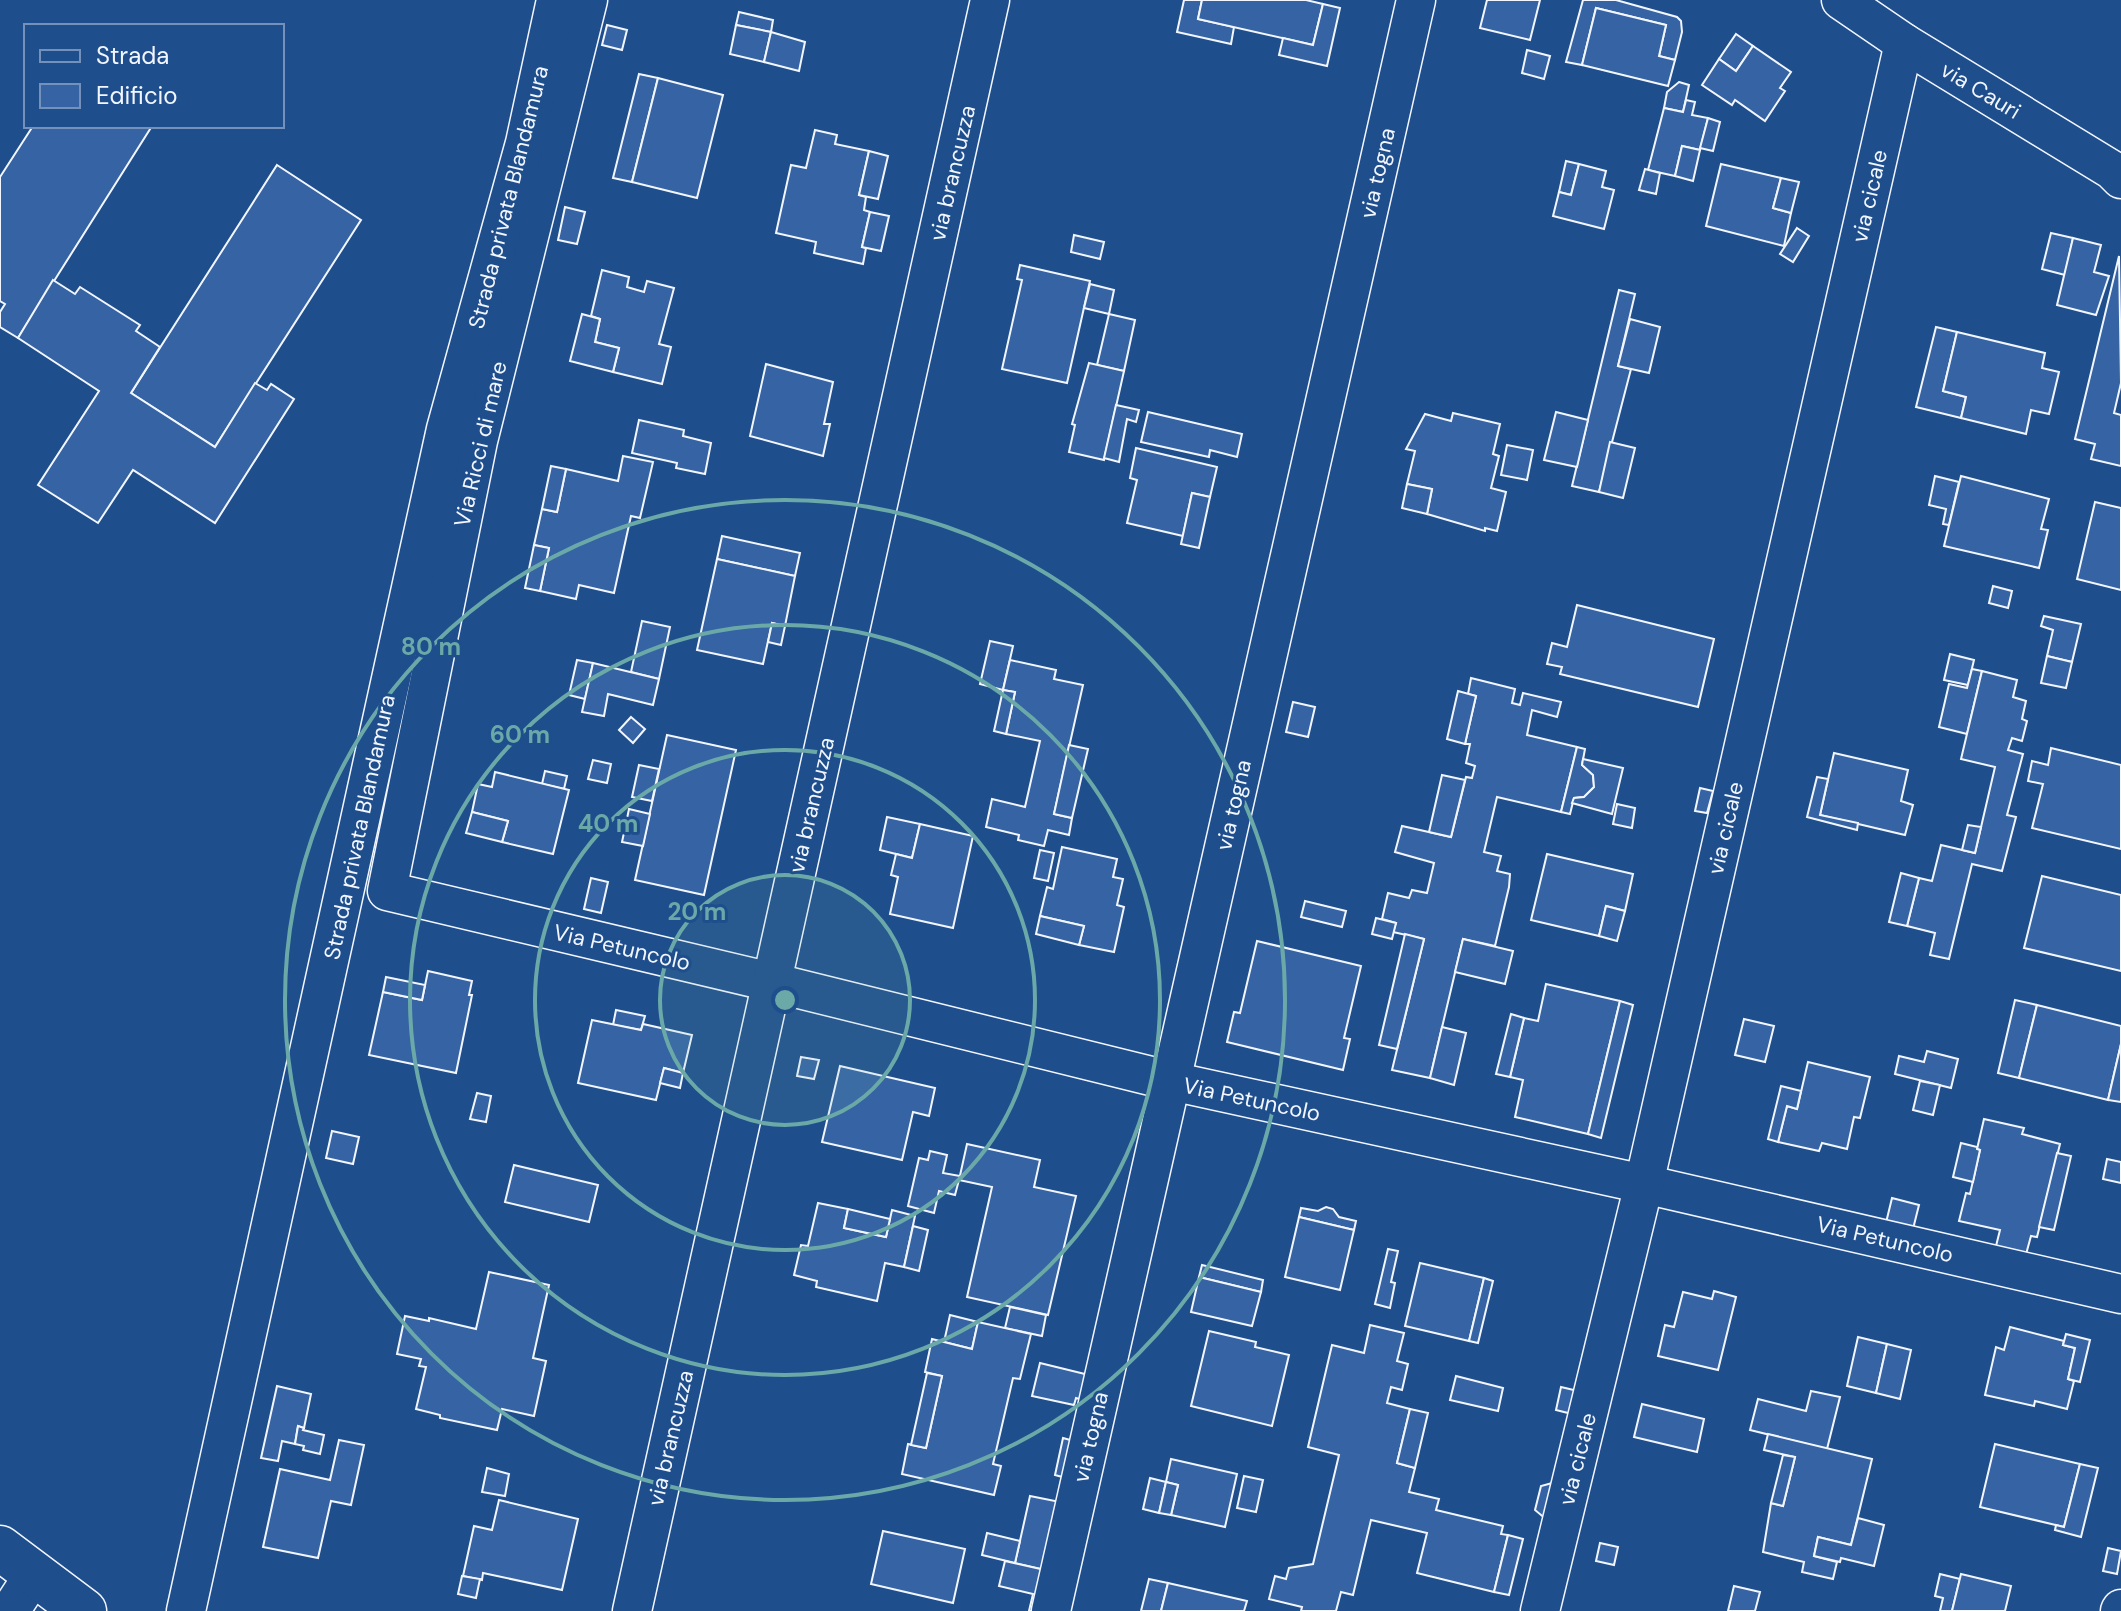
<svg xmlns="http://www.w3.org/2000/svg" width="2121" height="1611" font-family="'DM Sans',sans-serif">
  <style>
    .building { fill: #3563a3; stroke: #f2f6ff; stroke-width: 2 }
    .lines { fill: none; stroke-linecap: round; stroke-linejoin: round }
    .minor-casing { stroke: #f2f6ff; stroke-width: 41 }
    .secondary-casing { stroke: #f2f6ff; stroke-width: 47 }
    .minor { stroke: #1f4e8c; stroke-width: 38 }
    .secondary { stroke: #1f4e8c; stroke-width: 44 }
    .ring { fill: none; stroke: #6aa9a8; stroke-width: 4 }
    .labels { text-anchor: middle; stroke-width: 6; stroke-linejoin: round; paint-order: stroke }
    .street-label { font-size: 22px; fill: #f2f6ff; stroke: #1f4e8c }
    .centre { fill: #6aa9a8; stroke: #1f4e8c; stroke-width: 4 }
    .ring-label { font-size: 24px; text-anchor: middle; font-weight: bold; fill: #6aa9a8; stroke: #1f4e8c; stroke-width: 6; stroke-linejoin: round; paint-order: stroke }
  </style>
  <rect width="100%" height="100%" fill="#1f4e8c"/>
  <g class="building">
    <path d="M1184,0H1202L1198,19L1234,27L1231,44L1177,32Z"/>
    <path d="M1202,0H1306L1323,4L1313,45L1198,19Z"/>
    <path d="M1487,0H1540L1530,40L1480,28Z"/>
    <path d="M1583,0H1616L1677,17L1681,21L1682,32L1675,60L1659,56L1666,25L1596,8L1582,65L1566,62Z"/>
    <path d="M1323,4L1340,8L1327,66L1279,55L1283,38L1313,45Z"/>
    <path d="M1596,8L1666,25L1659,56L1675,60L1668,86L1582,65Z"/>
    <path d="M739,12L773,20L771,32L736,25Z"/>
    <path d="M607,25L627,30L622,50L602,45Z"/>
    <path d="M736,25L771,32L764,62L730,54Z"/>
    <path d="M771,32L805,42L799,71L764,62Z"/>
    <path d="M1736,34L1753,46L1736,71L1719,59Z"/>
    <path d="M1753,46L1791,72L1780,88L1785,91L1765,121L1735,100L1732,105L1702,85L1719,59L1736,71Z"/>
    <path d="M1527,50L1550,56L1544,79L1522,73Z"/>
    <path d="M639,74L658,78L632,182L613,178Z"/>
    <path d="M658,78L723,95L697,198L632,182Z"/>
    <path d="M1679,82L1689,85L1683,112L1664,108L1667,92Z"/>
    <path d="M1686,100L1695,102L1692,115L1708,118L1700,150L1682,146L1675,176L1648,170L1664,108L1683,112Z"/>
    <path d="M1708,118L1720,122L1713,151L1700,148Z"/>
    <path d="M33,126H152L18,338L0,327V312L5,304L0,301V177Z"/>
    <path d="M815,130L837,135L835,144L869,151L859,195L866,197L864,210L870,212L862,247L866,248L863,264L814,253L816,242L776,233L791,165L806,168Z"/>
    <path d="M1682,146L1700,150L1693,181L1675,176Z"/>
    <path d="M869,151L888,156L878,199L859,195Z"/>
    <path d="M1566,161L1579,164L1571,195L1559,192Z"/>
    <path d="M1579,164L1606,171L1602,187L1614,190L1604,229L1553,216L1559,192L1571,195Z"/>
    <path d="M1721,164L1781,178L1773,208L1791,213L1784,246L1706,226Z"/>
    <path d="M277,165L361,220L215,447L131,393Z"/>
    <path d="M1645,169L1660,173L1656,194L1639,190Z"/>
    <path d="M1781,178L1799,182L1791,213L1773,208Z"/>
    <path d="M565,207L585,212L577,244L558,240Z"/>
    <path d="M870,212L889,216L881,251L862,247Z"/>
    <path d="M1797,228L1809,236L1793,262L1780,254Z"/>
    <path d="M2051,233L2073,238L2065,275L2042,269Z"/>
    <path d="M1074,235L1104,242L1100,259L1071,252Z"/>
    <path d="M2073,238L2101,245L2094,272L2109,276L2096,315L2057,305Z"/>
    <path d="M2119,256L2121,383L2114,413L2121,415V466L2091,459L2095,444L2075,439Z"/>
    <path d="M1020,265L1090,281L1067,383L1002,369L1022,280L1017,279Z"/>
    <path d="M602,270L629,277L627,287L644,292L647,281L674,288L659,344L671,347L662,384L613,372L619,348L595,342L600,319L591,316Z"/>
    <path d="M53,280L75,294L80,287L140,325L136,331L160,347L131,393L215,447L255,383L267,390L271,384L294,399L215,523L133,470L98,523L38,485L99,391L18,338Z"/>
    <path d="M1090,284L1114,290L1109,314L1084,308Z"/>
    <path d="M1619,290L1635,294L1618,366L1631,369L1599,492L1572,486Z"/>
    <path d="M582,314L600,319L595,342L619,348L613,372L570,361Z"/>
    <path d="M1109,314L1135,320L1124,371L1097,365Z"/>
    <path d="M1630,319L1660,327L1649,373L1618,366Z"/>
    <path d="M1936,327L1957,332L1943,391L1966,397L1961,418L1916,407Z"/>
    <path d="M1957,332L2045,353L2042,368L2059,372L2049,414L2031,410L2026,434L1961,418L1966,397L1943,391Z"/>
    <path d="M1089,363L1124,371L1104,460L1069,452L1075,425L1072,424Z"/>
    <path d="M766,364L833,382L824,424H830L823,456L750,436Z"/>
    <path d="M1116,405L1139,410L1136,422L1127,419L1119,462L1104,458Z"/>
    <path d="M1148,412L1242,434L1237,457L1210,450L1209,457L1141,442Z"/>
    <path d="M1556,412L1588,420L1577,467L1544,460Z"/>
    <path d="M1453,413L1500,424L1493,454L1499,456L1491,488L1506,492L1497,531L1485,528V531L1427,514L1432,489L1407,484L1415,451L1406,449L1425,414L1451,421Z"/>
    <path d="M639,420L684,430L683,436L711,443L705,474L676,468L677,463L632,453Z"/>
    <path d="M1610,442L1635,448L1623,498L1599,492Z"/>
    <path d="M1507,445L1533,450L1527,480L1501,475Z"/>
    <path d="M1136,448L1217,467L1210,497L1192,493L1183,536L1127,523L1137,480L1130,478Z"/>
    <path d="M623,456L653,462L640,518L631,516L614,593L579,585L576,599L540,591L549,548L534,545L542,509L557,512L566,469L618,481Z"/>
    <path d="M551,466L566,469L557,512L542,509Z"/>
    <path d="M1935,476L1959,482L1949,525L1943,524L1946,509L1929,505Z"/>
    <path d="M1961,476L2049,499L2041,529L2048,530L2039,568L1944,546Z"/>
    <path d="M1407,484L1432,489L1427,514L1402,508Z"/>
    <path d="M1192,493L1210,497L1199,548L1181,544Z"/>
    <path d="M2095,502L2121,508V590L2077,579Z"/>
    <path d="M722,536L800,553L795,576L717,559Z"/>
    <path d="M534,545L549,548L540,591L525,588Z"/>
    <path d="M717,559L795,576L785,626L772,623L763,664L697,650Z"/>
    <path d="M1993,586L2012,591L2008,608L1989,603Z"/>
    <path d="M1577,605L1714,639L1698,707L1560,674L1562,667L1547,664L1552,643L1567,647Z"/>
    <path d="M2044,616L2081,624L2072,662L2047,656L2053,630L2041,626Z"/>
    <path d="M642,621L670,627L659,679L631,672Z"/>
    <path d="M772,623L785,626L781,645L768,642Z"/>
    <path d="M990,641L1013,646L1003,690L980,684Z"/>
    <path d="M1950,654L1974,660L1968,685L1944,680Z"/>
    <path d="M2047,656L2072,662L2066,688L2041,683Z"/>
    <path d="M577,660L593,663L585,699L569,695Z"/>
    <path d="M1010,660L1056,670L1054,679L1083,685L1054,814L1072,818L1069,835L1048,830L1044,846L1018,840L1019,835L986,827L992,799L1025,807L1040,741L1006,734L1015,692L1003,690Z"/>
    <path d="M593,663L659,679L653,705L608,694L604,716L582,712Z"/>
    <path d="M1972,669L1982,671L1967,734L1939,727L1949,684L1967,688Z"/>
    <path d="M1982,671L2017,680L2013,697L2026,701L2022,719L2027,721L2022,741L2012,738L2008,750L2023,754L2007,815L2016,817L2002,871L1972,864L1949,959L1930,955L1935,933L1907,926L1919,878L1932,881L1941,845L1975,853L1995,767L1961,759Z"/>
    <path d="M1471,678L1515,689L1512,703L1520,705L1523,693L1561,702L1557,717L1532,710L1527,735L1577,747L1561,812L1497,797L1484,852L1501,856L1497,871L1510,874L1509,887L1495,946L1463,939L1430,1078L1392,1070L1424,939L1393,932L1396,923L1382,919L1388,893L1409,898L1412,890L1427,893L1434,863L1395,852L1402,826L1451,837L1466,777L1472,778L1475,766L1466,763L1470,744H1465L1476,696L1468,694Z"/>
    <path d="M1003,690L1015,692L1006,734L994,731Z"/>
    <path d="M1458,691L1476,696L1465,744L1447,739Z"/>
    <path d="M1293,702L1315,707L1308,737L1286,732Z"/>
    <path d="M631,717L645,729L633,743L619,730Z"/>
    <path d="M667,735L736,750L704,895L635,880Z"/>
    <path d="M1069,745L1088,749L1072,818L1054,814Z"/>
    <path d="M1577,747L1585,749L1582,765L1593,775L1594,787L1584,797L1574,798L1570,814L1561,812Z"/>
    <path d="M2051,748L2121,765V849L2032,828L2043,784L2028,781L2032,761L2048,765Z"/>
    <path d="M1834,753L1908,770L1901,801L1913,805L1905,835L1820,815Z"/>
    <path d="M1583,759L1623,768L1612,814L1572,803L1574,798L1584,797L1594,787L1593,775L1582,765Z"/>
    <path d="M593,760L611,764L607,783L588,779Z"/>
    <path d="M639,765L659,769L652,801L632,797Z"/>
    <path d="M545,771L567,776L564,789L542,784Z"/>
    <path d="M495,772L569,790L553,854L502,842L508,821L472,812L478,784L492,787Z"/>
    <path d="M1442,775L1465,780L1451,837L1429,832Z"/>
    <path d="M1817,777L1828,779L1820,815L1858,823L1857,830L1807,817Z"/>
    <path d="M1700,788L1713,791L1707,813L1695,811Z"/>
    <path d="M1617,804L1635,808L1632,828L1613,824Z"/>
    <path d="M629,809L650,814L643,846L622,842Z"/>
    <path d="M472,812L508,821L502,842L466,833Z"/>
    <path d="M887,817L920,824L912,858L880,850Z"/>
    <path d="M920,824L973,836L953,928L890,914L898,877L891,875L896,854L912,858Z"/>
    <path d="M1968,825L1981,827L1975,853L1962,850Z"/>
    <path d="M1062,847L1117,859L1113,877L1123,879L1117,905L1124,907L1114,952L1079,945L1084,926L1040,916L1047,887L1053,889Z"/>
    <path d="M1040,850L1054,853L1048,881L1034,878Z"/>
    <path d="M1547,854L1633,874L1625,911L1606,906L1599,936L1531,920Z"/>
    <path d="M1901,873L1919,878L1907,926L1889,922Z"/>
    <path d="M2042,876L2121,895V971L2024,948Z"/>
    <path d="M591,878L608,882L601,913L584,909Z"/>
    <path d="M1305,901L1346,911L1342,927L1301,917Z"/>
    <path d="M1606,906L1625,911L1617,941L1599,936Z"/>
    <path d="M1040,916L1084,926L1079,945L1036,934Z"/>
    <path d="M1376,918L1396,923L1392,939L1372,934Z"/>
    <path d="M1405,934L1424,939L1397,1049L1379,1045Z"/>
    <path d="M1463,939L1513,951L1505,984L1455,972Z"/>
    <path d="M1257,941L1361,966L1344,1038L1350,1039L1343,1070L1227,1042L1234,1012L1240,1013Z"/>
    <path d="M428,971L472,981L469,995H472L456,1073L369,1055L383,992L422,1000Z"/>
    <path d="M386,977L425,985L422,1000L383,992Z"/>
    <path d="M1546,984L1620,1001L1588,1134L1515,1117L1523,1080L1510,1077L1524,1018L1538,1021Z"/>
    <path d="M2015,1000L2037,1005L2019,1078L1998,1073Z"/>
    <path d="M1620,1001L1633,1005L1601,1138L1588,1134Z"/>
    <path d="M2037,1005L2121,1026V1044L2108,1100L2019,1078Z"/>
    <path d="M616,1010L645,1016L641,1030L613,1025Z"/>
    <path d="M1511,1014L1524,1018L1510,1077L1496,1074Z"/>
    <path d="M1744,1019L1774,1026L1765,1062L1735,1055Z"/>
    <path d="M592,1020L641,1030L643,1024L692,1035L683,1073L664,1068L656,1100L578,1083Z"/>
    <path d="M1442,1027L1466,1033L1454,1085L1430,1078Z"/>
    <path d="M2121,1044V1102L2108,1100Z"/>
    <path d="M1927,1051L1958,1059L1951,1088L1895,1074L1899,1056L1924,1062Z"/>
    <path d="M801,1057L819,1060L814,1079L797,1076Z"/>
    <path d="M1808,1062L1870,1077L1860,1118L1854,1117L1847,1149L1822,1143L1819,1151L1778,1142L1787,1106L1797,1109Z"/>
    <path d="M840,1066L935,1088L929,1116L913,1112L902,1160L822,1142Z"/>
    <path d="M664,1068L683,1073L680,1088L660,1083Z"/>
    <path d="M1920,1081L1940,1085L1933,1115L1913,1110Z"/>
    <path d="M1781,1086L1801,1091L1797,1109L1787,1106L1778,1142L1768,1139Z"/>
    <path d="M477,1093L491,1096L486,1122L470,1119Z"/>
    <path d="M1984,1119L2024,1128L2022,1134L2060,1144L2037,1237L2031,1236L2025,1258L1995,1250L2000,1230L1959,1221L1966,1193L1970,1194L1980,1150L1977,1149Z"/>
    <path d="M332,1131L359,1137L353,1164L326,1158Z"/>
    <path d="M1961,1143L1977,1147V1149L1980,1150L1973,1182L1953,1177Z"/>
    <path d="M967,1144L1040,1160L1034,1187L1076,1196L1048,1315L967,1297L992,1187L959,1180Z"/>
    <path d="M930,1151L947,1155L943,1173L960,1176L955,1195L939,1191L934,1213L908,1206L919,1158L928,1160Z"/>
    <path d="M2057,1153L2071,1156L2054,1230L2039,1227Z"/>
    <path d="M2107,1159L2121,1162V1183L2103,1179Z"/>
    <path d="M514,1165L598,1185L589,1222L505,1202Z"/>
    <path d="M1892,1198L1919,1205L1911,1237L1884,1231Z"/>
    <path d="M818,1203L848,1209L844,1228L886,1237L892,1210L915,1216L904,1267L885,1263L877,1301L816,1287L817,1281L794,1275L801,1245L808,1246Z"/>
    <path d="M1326,1207L1333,1209L1339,1217L1356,1221L1354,1230L1299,1217L1301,1208L1318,1211Z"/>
    <path d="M848,1209L890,1219L886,1237L844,1228Z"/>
    <path d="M1299,1217L1354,1230L1340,1290L1285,1277Z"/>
    <path d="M913,1226L928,1230L919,1271L904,1267Z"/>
    <path d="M1388,1249L1398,1251L1391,1282L1395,1283L1390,1308L1375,1304Z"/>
    <path d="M1420,1263L1484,1278L1469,1341L1405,1326Z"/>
    <path d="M1202,1265L1263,1280L1261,1292L1199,1277Z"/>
    <path d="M489,1272L549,1285L533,1358L546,1361L534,1416L502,1409L497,1430L440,1418V1415L416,1409L426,1367L419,1366L421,1359L397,1354L405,1316L429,1321V1318L476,1329Z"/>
    <path d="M1199,1277L1261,1292L1252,1326L1191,1312Z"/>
    <path d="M1484,1278L1493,1281L1478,1343L1469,1341Z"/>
    <path d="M1714,1291L1736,1297L1718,1370L1658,1356L1665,1325L1674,1327L1683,1292L1712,1299Z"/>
    <path d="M1010,1307L1046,1315L1042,1336L1005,1328Z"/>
    <path d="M950,1315L978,1322L972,1349L944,1342Z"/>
    <path d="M978,1322L1031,1334L1020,1379L1013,1378L993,1464L1001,1466L994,1495L902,1474L908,1444L926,1448L942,1376L925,1372L932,1339L972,1349Z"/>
    <path d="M1370,1325L1404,1333L1397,1361L1408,1364L1402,1390L1391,1387L1387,1403L1410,1409L1397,1463L1415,1468L1409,1492L1439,1499L1436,1510L1503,1526L1501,1534L1508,1535L1494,1592L1417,1573L1427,1533L1371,1520L1353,1595L1341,1592L1336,1611H1301L1302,1607L1269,1599L1275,1576L1286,1579L1289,1568L1313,1564L1339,1455L1308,1447L1332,1345L1364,1353Z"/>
    <path d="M2010,1327L2064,1341L2063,1345L2075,1348L2068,1379L2074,1381L2067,1409L2035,1401L2034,1406L1985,1395L1996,1347L2004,1350Z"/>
    <path d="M1209,1331L1256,1342L1255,1347L1289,1355L1272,1426L1191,1406Z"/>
    <path d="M2066,1334L2090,1340L2080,1382L2068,1379L2075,1348L2063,1345Z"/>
    <path d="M1858,1337L1887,1344L1876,1393L1847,1386Z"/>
    <path d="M1887,1344L1911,1350L1900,1399L1876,1393Z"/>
    <path d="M1040,1363L1089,1375L1083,1400L1076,1398L1074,1405L1032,1396Z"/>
    <path d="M927,1373L942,1376L926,1448L911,1445Z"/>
    <path d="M1456,1376L1503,1388L1498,1411L1450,1400Z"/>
    <path d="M277,1386L311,1394L304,1428L298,1426L295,1444L282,1441L278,1461L261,1458Z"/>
    <path d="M1561,1387L1578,1391L1572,1414L1556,1410Z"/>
    <path d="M1811,1391L1840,1397L1827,1449L1750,1430L1758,1399L1806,1411Z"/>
    <path d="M1642,1404L1704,1419L1697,1452L1634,1437Z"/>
    <path d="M1410,1409L1428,1413L1415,1468L1397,1463Z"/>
    <path d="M298,1426L304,1428L303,1430L324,1435L320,1454L303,1450L304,1446L295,1444Z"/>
    <path d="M1768,1434L1872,1459L1851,1545L1818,1537L1814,1556L1837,1562L1833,1579L1802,1572L1804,1562L1763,1552L1771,1503L1783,1506L1795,1457L1764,1450Z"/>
    <path d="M1063,1438L1074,1441L1066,1478L1055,1475Z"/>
    <path d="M339,1440L364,1445L351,1505L331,1501L318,1558L263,1547L280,1469L330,1480Z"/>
    <path d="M1995,1444L2080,1464L2064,1527L1980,1507Z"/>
    <path d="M1783,1455L1795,1457L1783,1506L1771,1503Z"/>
    <path d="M1171,1459L1237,1474L1225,1527L1171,1515L1178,1485L1166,1482Z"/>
    <path d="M2080,1464L2098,1468L2081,1537L2055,1530L2056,1525L2064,1527Z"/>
    <path d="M487,1468L509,1474L505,1496L482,1492Z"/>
    <path d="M1244,1476L1263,1480L1256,1512L1237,1508Z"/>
    <path d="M1150,1478L1166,1482L1159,1513L1143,1509Z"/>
    <path d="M1166,1482L1178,1485L1171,1515L1159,1513Z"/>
    <path d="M1556,1482L1547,1520L1535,1510L1541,1486Z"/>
    <path d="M1030,1496L1060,1502L1045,1570L1015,1563Z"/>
    <path d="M499,1500L578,1519L562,1590L483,1573L482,1580L463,1576L474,1526L492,1530Z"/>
    <path d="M1858,1518L1884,1525L1874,1566L1841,1558L1840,1562L1814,1556L1818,1537L1851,1545Z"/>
    <path d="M883,1531L965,1549L953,1603L871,1584Z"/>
    <path d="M987,1533L1020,1541L1015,1563L982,1555Z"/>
    <path d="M1508,1535L1523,1539L1509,1595L1494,1592Z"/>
    <path d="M1600,1543L1618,1547L1614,1565L1596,1561Z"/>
    <path d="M2108,1548L2121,1551L2117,1574L2103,1571Z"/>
    <path d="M1005,1561L1045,1570L1035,1611H1029L1033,1594L999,1586Z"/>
    <path d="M1940,1574L1960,1579L1952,1611H1940L1943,1598L1935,1596Z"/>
    <path d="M1961,1574L2011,1586L2005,1611H1952Z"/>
    <path d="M462,1576L480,1579L476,1598L458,1594Z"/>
    <path d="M1149,1579L1168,1583L1161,1611H1141Z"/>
    <path d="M1168,1583L1247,1601L1244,1611H1161Z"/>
    <path d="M1734,1586L1760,1592L1755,1611H1728Z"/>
  </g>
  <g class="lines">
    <g class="minor-casing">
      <g id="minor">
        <path d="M588,0L478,441L387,891L771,982L1171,1081L1644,1184L2121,1294"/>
        <path d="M1841,0L1904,43L2112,170L2121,179"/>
        <path d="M10,1611L35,1573"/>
        <path d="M186,1611L446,429L525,143L556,0"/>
        <path d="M632,1611L990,0"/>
        <path d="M1051,1611L1416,0"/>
        <path d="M1540,1611L1644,1184L1904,43"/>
        <path d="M2120,1611L2121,1609"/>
      </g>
    </g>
    <g class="secondary-casing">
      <path id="secondary" d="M0,1548L84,1611"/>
    </g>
    <use href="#minor" class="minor"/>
    <use href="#secondary" class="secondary"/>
  </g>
  <circle cx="785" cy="1000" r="125" fill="#6aa9a8" fill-opacity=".12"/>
  <g class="ring">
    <circle cx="785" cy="1000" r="125"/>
    <circle cx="785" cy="1000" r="250"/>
    <circle cx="785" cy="1000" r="375"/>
    <circle cx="785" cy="1000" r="500"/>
  </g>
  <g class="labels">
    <g class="street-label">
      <text transform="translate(1981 90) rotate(31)" y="8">via Cauri</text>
      <text transform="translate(952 173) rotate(-77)" y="8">via brancuzza</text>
      <text transform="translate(1377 173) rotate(-77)" y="8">via togna</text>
      <text transform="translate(1869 196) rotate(-77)" y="8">via cicale</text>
      <text transform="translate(508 197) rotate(-76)" y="8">Strada privata Blandamura</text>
      <text transform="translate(480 444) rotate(-77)" y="8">Via Ricci di mare</text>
      <text transform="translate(811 805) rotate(-77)" y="8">via brancuzza</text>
      <text transform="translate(1233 805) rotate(-77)" y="8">via togna</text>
      <text transform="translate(359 827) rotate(-78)" y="8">Strada privata Blandamura</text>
      <text transform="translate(1725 828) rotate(-77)" y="8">via cicale</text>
      <text transform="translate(622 947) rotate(13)" y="8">Via Petuncolo</text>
      <text transform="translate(1252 1099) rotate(12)" y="8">Via Petuncolo</text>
      <text transform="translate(1885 1239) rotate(13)" y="8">Via Petuncolo</text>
      <text transform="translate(1090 1437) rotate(-77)" y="8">via togna</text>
      <text transform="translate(670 1438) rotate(-77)" y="8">via brancuzza</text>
      <text transform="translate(1577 1459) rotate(-76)" y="8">via cicale</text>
    </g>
  </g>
  <circle cx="785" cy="1000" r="12" class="centre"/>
  <g class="ring-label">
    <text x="431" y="655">80 m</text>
    <text x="520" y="743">60 m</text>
    <text x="608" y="832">40 m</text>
    <text x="697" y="920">20 m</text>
  </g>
  <rect x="24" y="24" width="260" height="104" fill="#1f4e8c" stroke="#7391ba" stroke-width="2"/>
  <rect x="40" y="50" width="40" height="12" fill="#1f4e8c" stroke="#7391ba" stroke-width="2"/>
  <text x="96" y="64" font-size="24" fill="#f2f6ff">Strada</text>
  <rect x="40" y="84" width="40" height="24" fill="#3563a3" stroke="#7391ba" stroke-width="2"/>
  <text x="96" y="104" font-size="24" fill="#f2f6ff">Edificio</text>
</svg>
